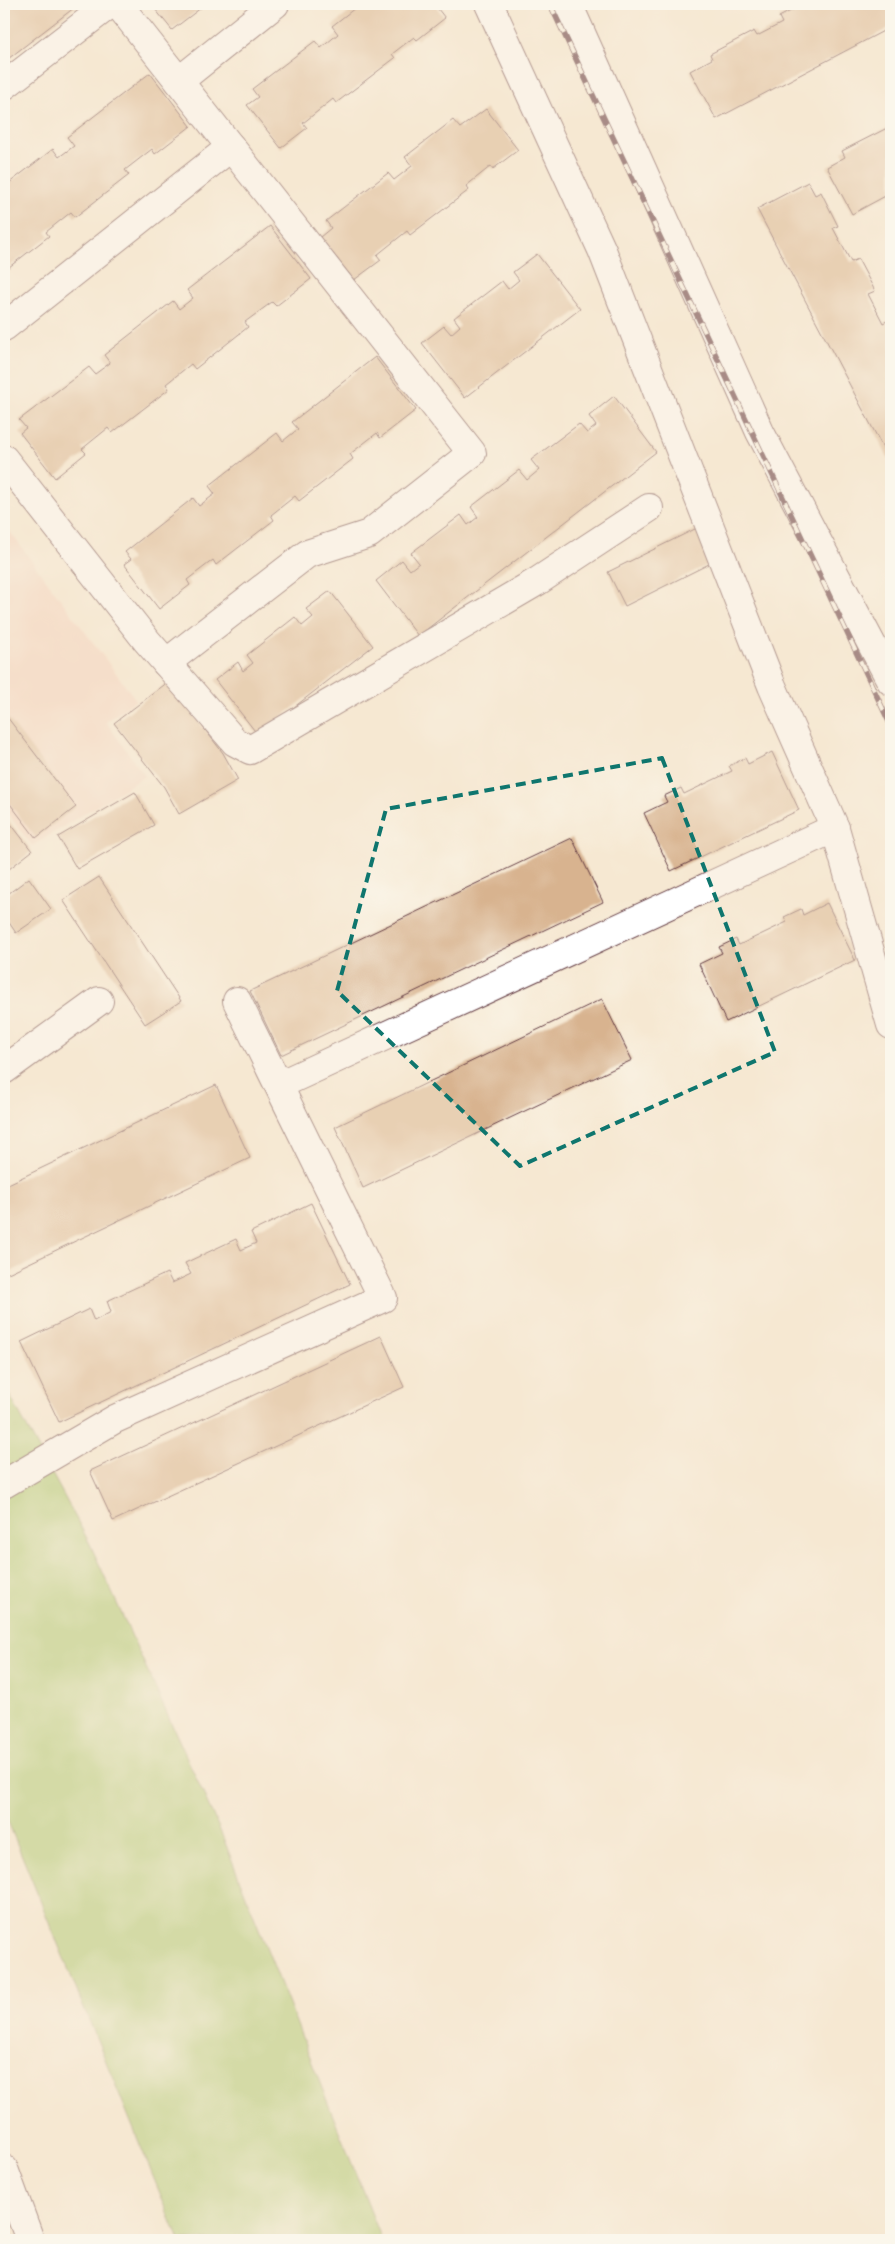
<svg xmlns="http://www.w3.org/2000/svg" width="895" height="2244" font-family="Pangolin,sans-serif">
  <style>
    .built { fill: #f4d3c0 }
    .green { fill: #abcb72; stroke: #7a754e }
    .building { fill: #d8b38f }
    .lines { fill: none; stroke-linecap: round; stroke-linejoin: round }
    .minor-casing { stroke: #643d44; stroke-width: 30 }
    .minor { stroke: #fff; stroke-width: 28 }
    .rail-casing { stroke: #4a1f2b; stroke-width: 5.5 }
    .rail { stroke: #fbf7ec; stroke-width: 4; stroke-dasharray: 11; stroke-linecap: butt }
    .marked { fill: none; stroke: #0f766e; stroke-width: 4; stroke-dasharray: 10 6; stroke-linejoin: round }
  </style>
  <rect width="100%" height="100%" fill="#fbf7ec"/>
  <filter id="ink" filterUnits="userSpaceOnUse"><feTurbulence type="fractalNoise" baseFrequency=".02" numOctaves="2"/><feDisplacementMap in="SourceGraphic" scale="10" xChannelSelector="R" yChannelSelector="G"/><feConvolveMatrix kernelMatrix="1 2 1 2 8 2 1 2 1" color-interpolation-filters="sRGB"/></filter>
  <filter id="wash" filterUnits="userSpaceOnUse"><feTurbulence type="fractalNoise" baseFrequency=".0096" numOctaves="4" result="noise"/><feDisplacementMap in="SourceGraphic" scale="20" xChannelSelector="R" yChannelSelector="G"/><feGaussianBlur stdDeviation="1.12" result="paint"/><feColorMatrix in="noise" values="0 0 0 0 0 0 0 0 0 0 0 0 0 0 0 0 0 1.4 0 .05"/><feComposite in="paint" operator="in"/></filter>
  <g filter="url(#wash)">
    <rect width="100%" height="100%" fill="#f6e8d2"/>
    <path class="built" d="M4,524L136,700L106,722L145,776L32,846L4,808Z"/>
    <path class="green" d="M4,1385L90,1544L222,1835L382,2240H179L4,1812Z"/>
    <g id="blocks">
      <g class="building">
        <path d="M4,4H79L4,62Z"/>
        <path d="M151,4H206L172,30Z"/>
        <path d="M360,4H434L445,18L417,40L414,37L392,54L395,58L336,103L333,99L303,123L307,128L281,148L247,105L258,97L252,89L315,41L321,48L338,34L332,26Z"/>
        <path d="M804,4H891V27L716,119L690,71L712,59L710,54L754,31L757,36L782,23L779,17Z"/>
        <path d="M150,73L191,126L155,154L152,149L125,170L129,175L75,217L71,212L46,232L49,236L4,271V187L53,149L59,157L74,146L67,137Z"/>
        <path d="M486,109L518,150L493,169L491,166L466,186L469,190L410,235L407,231L377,255L381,260L354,280L320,237L331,228L326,221L388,173L394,180L412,166L405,157L453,120L460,128Z"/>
        <path d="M891,126V193L852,214L827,167L845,157L842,151Z"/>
        <path d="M808,182L815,195L821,192L838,226L833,228L851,262L858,259L875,291L868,294L883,323L889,320L891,324V463L757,209Z"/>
        <path d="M270,226L311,279L276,306L272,302L245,322L248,327L195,369L191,364L166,384L169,389L112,433L108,428L82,449L86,453L55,478L20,433L26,428L19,420L89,367L95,374L110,363L104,355L173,301L179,309L193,298L187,290Z"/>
        <path d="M537,254L580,309L465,398L422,343L444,326L451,334L460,326L454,318L502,281L508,289L519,280L513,272Z"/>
        <path d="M375,357L416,410L380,438L377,433L350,454L353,459L299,501L295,496L271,515L274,520L216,565L213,560L187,580L190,585L159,609L124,564L131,559L125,552L193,498L199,506L215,494L209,486L277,433L283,441L298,429L292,422Z"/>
        <path d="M614,396L656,452L418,636L376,581L402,560L410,570L419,563L411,553L461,515L468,525L478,517L471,507L519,470L527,480L539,470L531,460L579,424L587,433L596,426L589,416Z"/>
        <path d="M701,526L717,560L625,606L608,572Z"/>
        <path d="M330,591L373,646L258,735L215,680L238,662L243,671L253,663L247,655L295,617L302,626L313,617L306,609Z"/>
        <path d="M168,682L223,753L238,780L179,814L164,787L114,723Z"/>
        <path d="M4,713L76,807L36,838L4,796Z"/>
        <path d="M772,752L799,810L671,871L644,813L667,802L664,796L681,788L684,794L732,771L729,766L745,758L748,764Z"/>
        <path d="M135,792L154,825L77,869L58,837Z"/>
        <path d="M4,815L32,851L4,873Z"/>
        <path d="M572,838L603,902L281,1055L250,991Z"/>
        <path d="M99,877L181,1001L145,1024L63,900Z"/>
        <path d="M29,878L51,909L16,933L4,915V897Z"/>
        <path d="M827,903L855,960L726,1022L699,964L722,953L719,947L736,939L739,945L787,922L784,917L801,909L803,915Z"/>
        <path d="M602,999L632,1060L363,1188L335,1127Z"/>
        <path d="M216,1085L250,1158L4,1275V1186Z"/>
        <path d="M311,1203L350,1284L59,1422L21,1342L89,1309L94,1321L111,1312L107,1301L167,1273L172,1283L191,1274L185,1263L236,1239L241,1250L256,1243L251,1232Z"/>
        <path d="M381,1336L404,1387L113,1521L90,1471Z"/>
      </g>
    </g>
  </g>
  <g filter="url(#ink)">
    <use href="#blocks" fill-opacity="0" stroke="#643d44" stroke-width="1"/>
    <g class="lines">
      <g class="minor-casing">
        <g id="minor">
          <path d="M118,4L472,453L369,534L307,554L166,663"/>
          <path d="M489,4L602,250L772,686L835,828L891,1025"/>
          <path d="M568,4L760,432L891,681"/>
          <path d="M179,81L275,4"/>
          <path d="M4,86L110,4"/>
          <path d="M4,327L231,147"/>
          <path d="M4,459L147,641L235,742L250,750L538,581L649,508"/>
          <path d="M4,1070L99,1001"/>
          <path d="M279,1085L835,828"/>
          <path d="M4,1484L115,1419L383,1298L237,1001"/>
          <path d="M4,2169L30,2240"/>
        </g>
      </g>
      <use href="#minor" class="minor"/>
      <g class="rail-casing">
        <path id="rail" d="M550,4L891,726"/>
      </g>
      <use href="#rail" class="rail"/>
    </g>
  </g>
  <path d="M0 0H895V2244H0ZM662,758L775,1052L520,1166L337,991L386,809Z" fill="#f6e8d2" fill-opacity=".55" fill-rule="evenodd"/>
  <path class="marked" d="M662,758L775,1052L520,1166L337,991L386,809Z"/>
  <rect width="895" height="2244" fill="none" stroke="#fbf7ec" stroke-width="20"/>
</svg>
